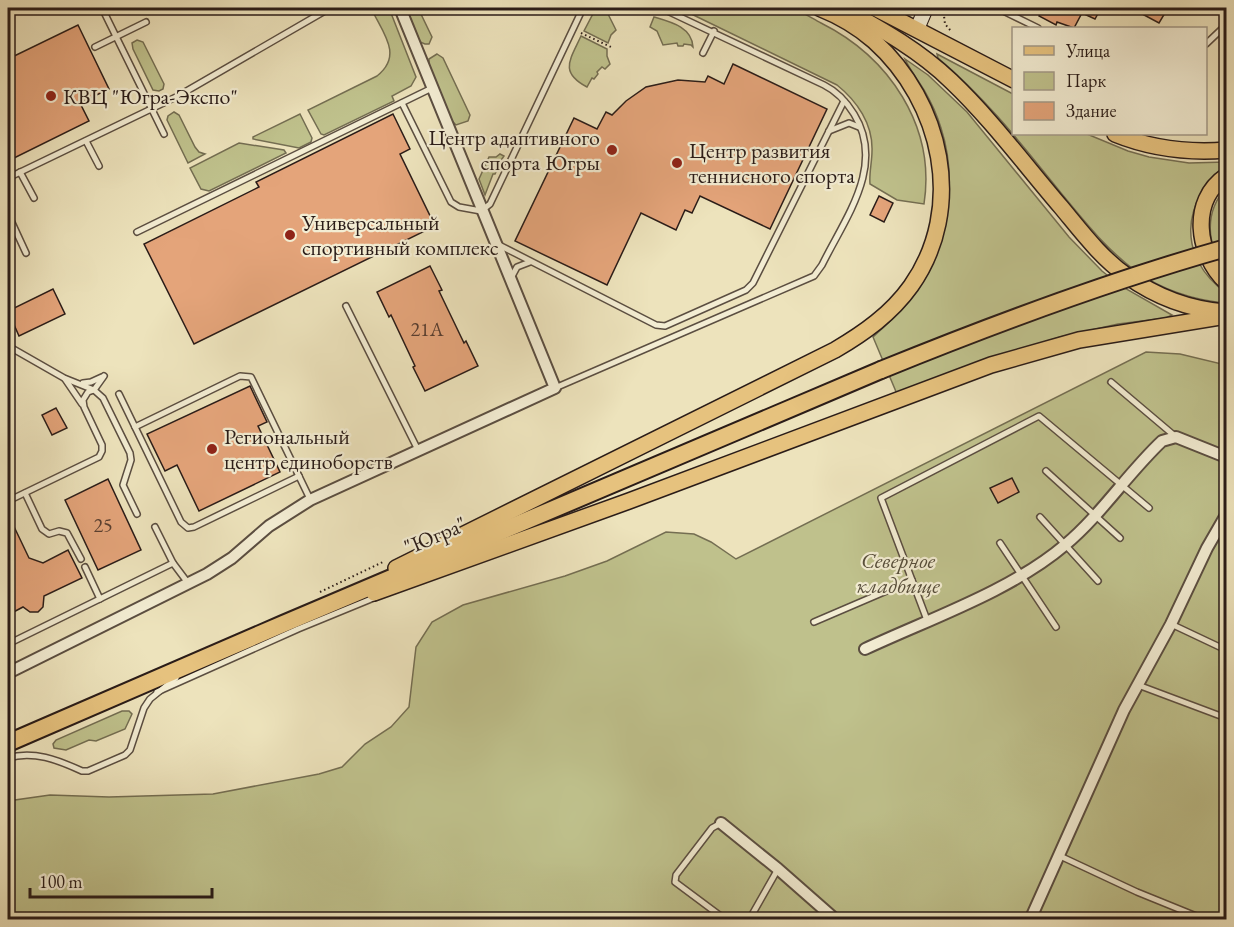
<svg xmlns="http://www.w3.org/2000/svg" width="1234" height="927" font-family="'EB Garamond',serif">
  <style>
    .green { fill: #bfc18c; stroke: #746e52; stroke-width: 1.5 }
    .building { fill: #e4a47a; stroke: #2a1c18; stroke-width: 1.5 }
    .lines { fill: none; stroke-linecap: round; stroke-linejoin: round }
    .service-casing { stroke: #5b4e41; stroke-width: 8 }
    .minor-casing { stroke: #5b4e41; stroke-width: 14 }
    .secondary-casing { stroke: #2a1c18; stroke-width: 16 }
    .primary-casing { stroke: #2a1c18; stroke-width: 18 }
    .trunk-casing { stroke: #2a1c18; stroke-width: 20 }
    .path { stroke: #2a1c18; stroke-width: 2; stroke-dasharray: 1.5 3; stroke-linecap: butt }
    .service { stroke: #f3edd3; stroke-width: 5 }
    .minor { stroke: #f3edd3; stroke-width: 10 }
    .secondary { stroke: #f3edd3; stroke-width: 14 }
    .primary { stroke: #e6c27e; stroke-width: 15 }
    .trunk { stroke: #e6c27e; stroke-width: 16 }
    .trunk-bridge-casing { stroke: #2a1c18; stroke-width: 20; stroke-linecap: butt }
    .trunk-bridge { stroke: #e6c27e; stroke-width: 16 }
    .poi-dot { fill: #8f2418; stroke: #f3edd3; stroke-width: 2 }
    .labels { text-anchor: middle; stroke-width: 4.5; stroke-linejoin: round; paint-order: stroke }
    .number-label { font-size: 20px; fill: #583e30 }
    .poi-label { font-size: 22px; fill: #2a1c18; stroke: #f3edd3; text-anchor: start }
    .street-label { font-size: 22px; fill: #2a1c18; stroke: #f3edd3 }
    .park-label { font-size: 22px; font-style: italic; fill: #574e3b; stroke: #f3edd3 }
  </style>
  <rect width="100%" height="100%" fill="#ede3bc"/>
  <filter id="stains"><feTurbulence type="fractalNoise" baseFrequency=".00333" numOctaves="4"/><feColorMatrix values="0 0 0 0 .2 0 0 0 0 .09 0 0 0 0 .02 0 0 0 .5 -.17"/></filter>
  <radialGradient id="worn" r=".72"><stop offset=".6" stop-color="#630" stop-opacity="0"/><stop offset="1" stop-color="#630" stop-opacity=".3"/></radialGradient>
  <g class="green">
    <path d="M371,8H389L416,77L411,86L392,96L394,101L324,135L321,134L308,110L377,76C404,55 382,32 371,8Z"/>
    <path d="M406,8H418L432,37L429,44H425L420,42Z"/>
    <path d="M596,8H605L616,30L611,35L608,43L584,31Z"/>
    <path d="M679,8C704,7 730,8 756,8C766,8 778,6 788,8C799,9 811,18 821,23C889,57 936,126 924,204L897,200L870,184C869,173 872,162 872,151C873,124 857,101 837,85Z"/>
    <path d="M654,17C671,22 692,27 693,47L691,45L684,44L683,46H678L677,43L663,45L657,31L650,27Z"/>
    <path d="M581,36L607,49V56L610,64L605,69L602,67L597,72L598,74L594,79L592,78L587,87C559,72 570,60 581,36Z"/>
    <path d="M137,40L143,42L164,84L163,89L159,91L153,90L133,49L132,43Z"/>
    <path d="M437,54L443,58L470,115L468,121L456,125L451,120L429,65V59Z"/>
    <path d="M937,54L1013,94L1014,134H1087L1128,151L1149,157L1189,163L1226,162V165C1181,202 1177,257 1226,293V303C1195,300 1163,290 1137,272C1107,250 1084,221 1061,193C1023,146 985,97 938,58Z"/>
    <path d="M905,59L928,75L967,112L1069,237L1102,271L1121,286L1172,315L1166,318L1118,324L1060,337L991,359L897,394L873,337C886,325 900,313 911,298C947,251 959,184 941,128C937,115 931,102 924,90C918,80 910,70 905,59Z"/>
    <path d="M174,112L179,115L195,147L199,152L205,154L188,163L167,120L168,116Z"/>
    <path d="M300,114L312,138L311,142L299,148L253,139V137Z"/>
    <path d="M239,143L284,150L286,153L209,191L201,189L190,168Z"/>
    <path d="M500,154L504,156L497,166L498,168L495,174H493L485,195L479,179L489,157H496Z"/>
    <path d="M1226,188V270C1206,246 1204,212 1226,188Z"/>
    <path d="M1146,352L1180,354L1226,365V919H8V801L50,795L109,797L213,794L319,774L342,767L365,744L391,727L409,707L416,647L432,622L463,605L565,576L607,561L666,532L694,534L711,542L736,559Z"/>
    <path d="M122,711H129L132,714L125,729L96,741L89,740L66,750L54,748L53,744L56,740Z"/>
  </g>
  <g class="building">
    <path d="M1043,8H1101L1095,19L1082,13L1074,28L1057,22L1056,25L1039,16Z"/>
    <path d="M1131,8H1168L1159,23Z"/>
    <path d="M78,25L109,89L80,103L89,121L8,161V59Z"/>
    <path d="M733,64L827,109L770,229L700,196L692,213L685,210L676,230L641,213L607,285L515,241L574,118L597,129L606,112L612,115L626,101L646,87L678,80L705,82L708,76L724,84Z"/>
    <path d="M393,114L410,149L400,154L435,226L194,344L144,244L259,187L256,182Z"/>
    <path d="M879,196L893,203L884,222L870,215Z"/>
    <path d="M430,266L442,290L439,291L464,343L466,341L478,366L425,391L413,367L415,366L391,315L389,317L377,292Z"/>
    <path d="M53,289L65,314L19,336L8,311Z"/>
    <path d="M250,386L267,422L258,426L280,472L199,511L177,465L165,471L147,434Z"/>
    <path d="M56,408L67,428L52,435L42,415Z"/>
    <path d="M1012,478L1019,492L998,503L990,488Z"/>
    <path d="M108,479L141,550L98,570L65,500Z"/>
    <path d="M8,514L29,558L43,563L68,550L82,578L44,596L43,607L38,612H30L23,607L8,615Z"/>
  </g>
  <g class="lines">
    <g class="service-casing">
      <g id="service">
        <path d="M102,8L164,134"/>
        <path d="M997,8L1038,28"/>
        <path d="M1206,44L1226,25"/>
        <path d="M95,47L146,22"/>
        <path d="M703,53L714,31"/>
        <path d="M402,103L451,202L459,207L481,211L490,204L583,8"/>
        <path d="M829,131L849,123L859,127"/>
        <path d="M86,141L99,166"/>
        <path d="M20,172L34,198"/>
        <path d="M8,178L178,96L330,8"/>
        <path d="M8,214L26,253"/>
        <path d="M137,232L432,88"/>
        <path d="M499,245L656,325L665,326L746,290L753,283L844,101"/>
        <path d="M511,278L517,267L530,262"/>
        <path d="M346,306L418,450"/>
        <path d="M8,346L64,378L94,390L104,376"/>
        <path d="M65,379L82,404"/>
        <path d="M1111,382L1176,437"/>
        <path d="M83,383L91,382L102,377"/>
        <path d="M555,388L814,276L822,265C845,218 886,166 854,114C846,101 836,91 824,85L661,8"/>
        <path d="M119,394L135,427L240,376L251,377L310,499"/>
        <path d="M135,427L181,522L188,528L194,527L299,476"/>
        <path d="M1046,471L1120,538"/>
        <path d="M25,493L42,529L49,534L59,531L67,533L81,559"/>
        <path d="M8,501L99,457L102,451V445L84,407L83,400L88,392L94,390L103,398L130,453L131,460L123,485L137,514"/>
        <path d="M1040,517L1098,581"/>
        <path d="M155,527L173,563"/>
        <path d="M1000,543L1056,627"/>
        <path d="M85,567L100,599"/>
        <path d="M927,620L881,498L1039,416L1149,508"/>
        <path d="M814,622L912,580"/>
        <path d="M1171,624L1226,650"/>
        <path d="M8,644L173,563L188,583"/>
        <path d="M1138,685L1226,718"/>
        <path d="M157,692L298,629L376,597"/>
        <path d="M8,758C33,750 58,760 82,771H88L125,755L130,750L144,708L150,699L176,678"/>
        <path d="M721,823L712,828L676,875L675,882L726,920"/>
        <path d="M1060,856L1137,892L1206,920"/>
        <path d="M749,920L778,869"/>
      </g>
    </g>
    <g class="minor-casing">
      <g id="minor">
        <path d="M865,649C929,619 1011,591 1065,545C1101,515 1127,474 1162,441L1176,437L1226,457"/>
        <path d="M8,673L207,574L232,558L269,526L310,500L555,388L400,8"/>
        <path d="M721,823L778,869L836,920"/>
        <path d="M1030,920L1124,710L1171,624L1207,548L1226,515"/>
      </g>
    </g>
    <g class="secondary-casing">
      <path id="secondary" d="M917,29L926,8"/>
    </g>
    <g class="primary-casing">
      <g id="primary">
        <path d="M875,8L1014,80"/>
        <path d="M846,10C883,30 920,51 951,81C991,119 1025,165 1061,207C1081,231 1101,258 1127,276C1155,296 1189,309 1224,312"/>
        <path d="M1115,134C1152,149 1188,153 1226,150"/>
        <path d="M1226,176C1189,201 1197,255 1226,282"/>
        <path d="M396,568L835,350C864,333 891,314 911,286C966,208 942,102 874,41C858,27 839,16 819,8"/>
        <path d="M374,593L629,501L991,365L1079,340L1226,316"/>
      </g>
    </g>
    <g class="trunk-casing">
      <path id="trunk" d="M8,743L283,624L881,370"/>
    </g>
    <g class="path">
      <path d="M943,8L945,24L951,31"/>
      <path d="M581,33L611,47"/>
      <path d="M320,592L385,561"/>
    </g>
    <use href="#service" class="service"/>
    <use href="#minor" class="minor"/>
    <use href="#secondary" class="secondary"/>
    <use href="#primary" class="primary"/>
    <use href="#trunk" class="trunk"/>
    <g class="trunk-bridge-casing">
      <path id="trunk-bridge" d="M881,370C994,324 1109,281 1226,248"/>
    </g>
    <use href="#trunk-bridge" class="trunk-bridge"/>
  </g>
  <g class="poi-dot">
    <circle cx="51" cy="96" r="6"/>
    <circle cx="612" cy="150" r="6"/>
    <circle cx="677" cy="163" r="6"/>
    <circle cx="290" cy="235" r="6"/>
    <circle cx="212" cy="449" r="6"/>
  </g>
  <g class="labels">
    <g class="number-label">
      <text x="427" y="336">21А</text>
      <text x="103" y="532">25</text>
    </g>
    <g class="poi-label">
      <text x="63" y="104">КВЦ "Югра-Экспо"</text>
      <text x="600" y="145" text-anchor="end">Центр адаптивного<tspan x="600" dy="25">спорта Югры</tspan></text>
      <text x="689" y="158">Центр развития<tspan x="689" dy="25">теннисного спорта</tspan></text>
      <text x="302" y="230">Универсальный<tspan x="302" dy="25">спортивный комплекс</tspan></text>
      <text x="224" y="444">Региональный<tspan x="224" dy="25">центр единоборств</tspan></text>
    </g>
    <g class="street-label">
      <text transform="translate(435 535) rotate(-23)" y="8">"Югра"</text>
    </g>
    <g class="park-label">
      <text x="898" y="568">Северное<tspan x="898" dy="25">кладбище</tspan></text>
    </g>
  </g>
  <rect width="1234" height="927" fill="none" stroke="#ede3bc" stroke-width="30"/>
  <rect x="9" y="9" width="1216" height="909" fill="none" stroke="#2a1c18" stroke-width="3"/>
  <rect x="15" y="15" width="1204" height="897" fill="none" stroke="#2a1c18" stroke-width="1.5"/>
  <rect x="1012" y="27" width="195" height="108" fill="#f3edd3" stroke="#a39988" stroke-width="1.5"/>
  <rect x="1024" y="46" width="30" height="9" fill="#e6c27e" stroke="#a39988" stroke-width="1.5"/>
  <text x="1066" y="57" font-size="18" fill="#2a1c18">Улица</text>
  <rect x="1024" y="72" width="30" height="18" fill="#bfc18c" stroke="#a39988" stroke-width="1.5"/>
  <text x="1066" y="87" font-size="18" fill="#2a1c18">Парк</text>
  <rect x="1024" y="102" width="30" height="18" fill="#e4a47a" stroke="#a39988" stroke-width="1.5"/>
  <text x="1066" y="117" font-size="18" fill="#2a1c18">Здание</text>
  <path d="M30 888v9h182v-9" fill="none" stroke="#2a1c18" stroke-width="3"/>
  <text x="39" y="888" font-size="18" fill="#2a1c18" stroke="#f3edd3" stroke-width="4.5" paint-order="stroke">100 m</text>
  <rect width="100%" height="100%" filter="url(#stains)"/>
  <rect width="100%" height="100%" fill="url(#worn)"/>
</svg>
